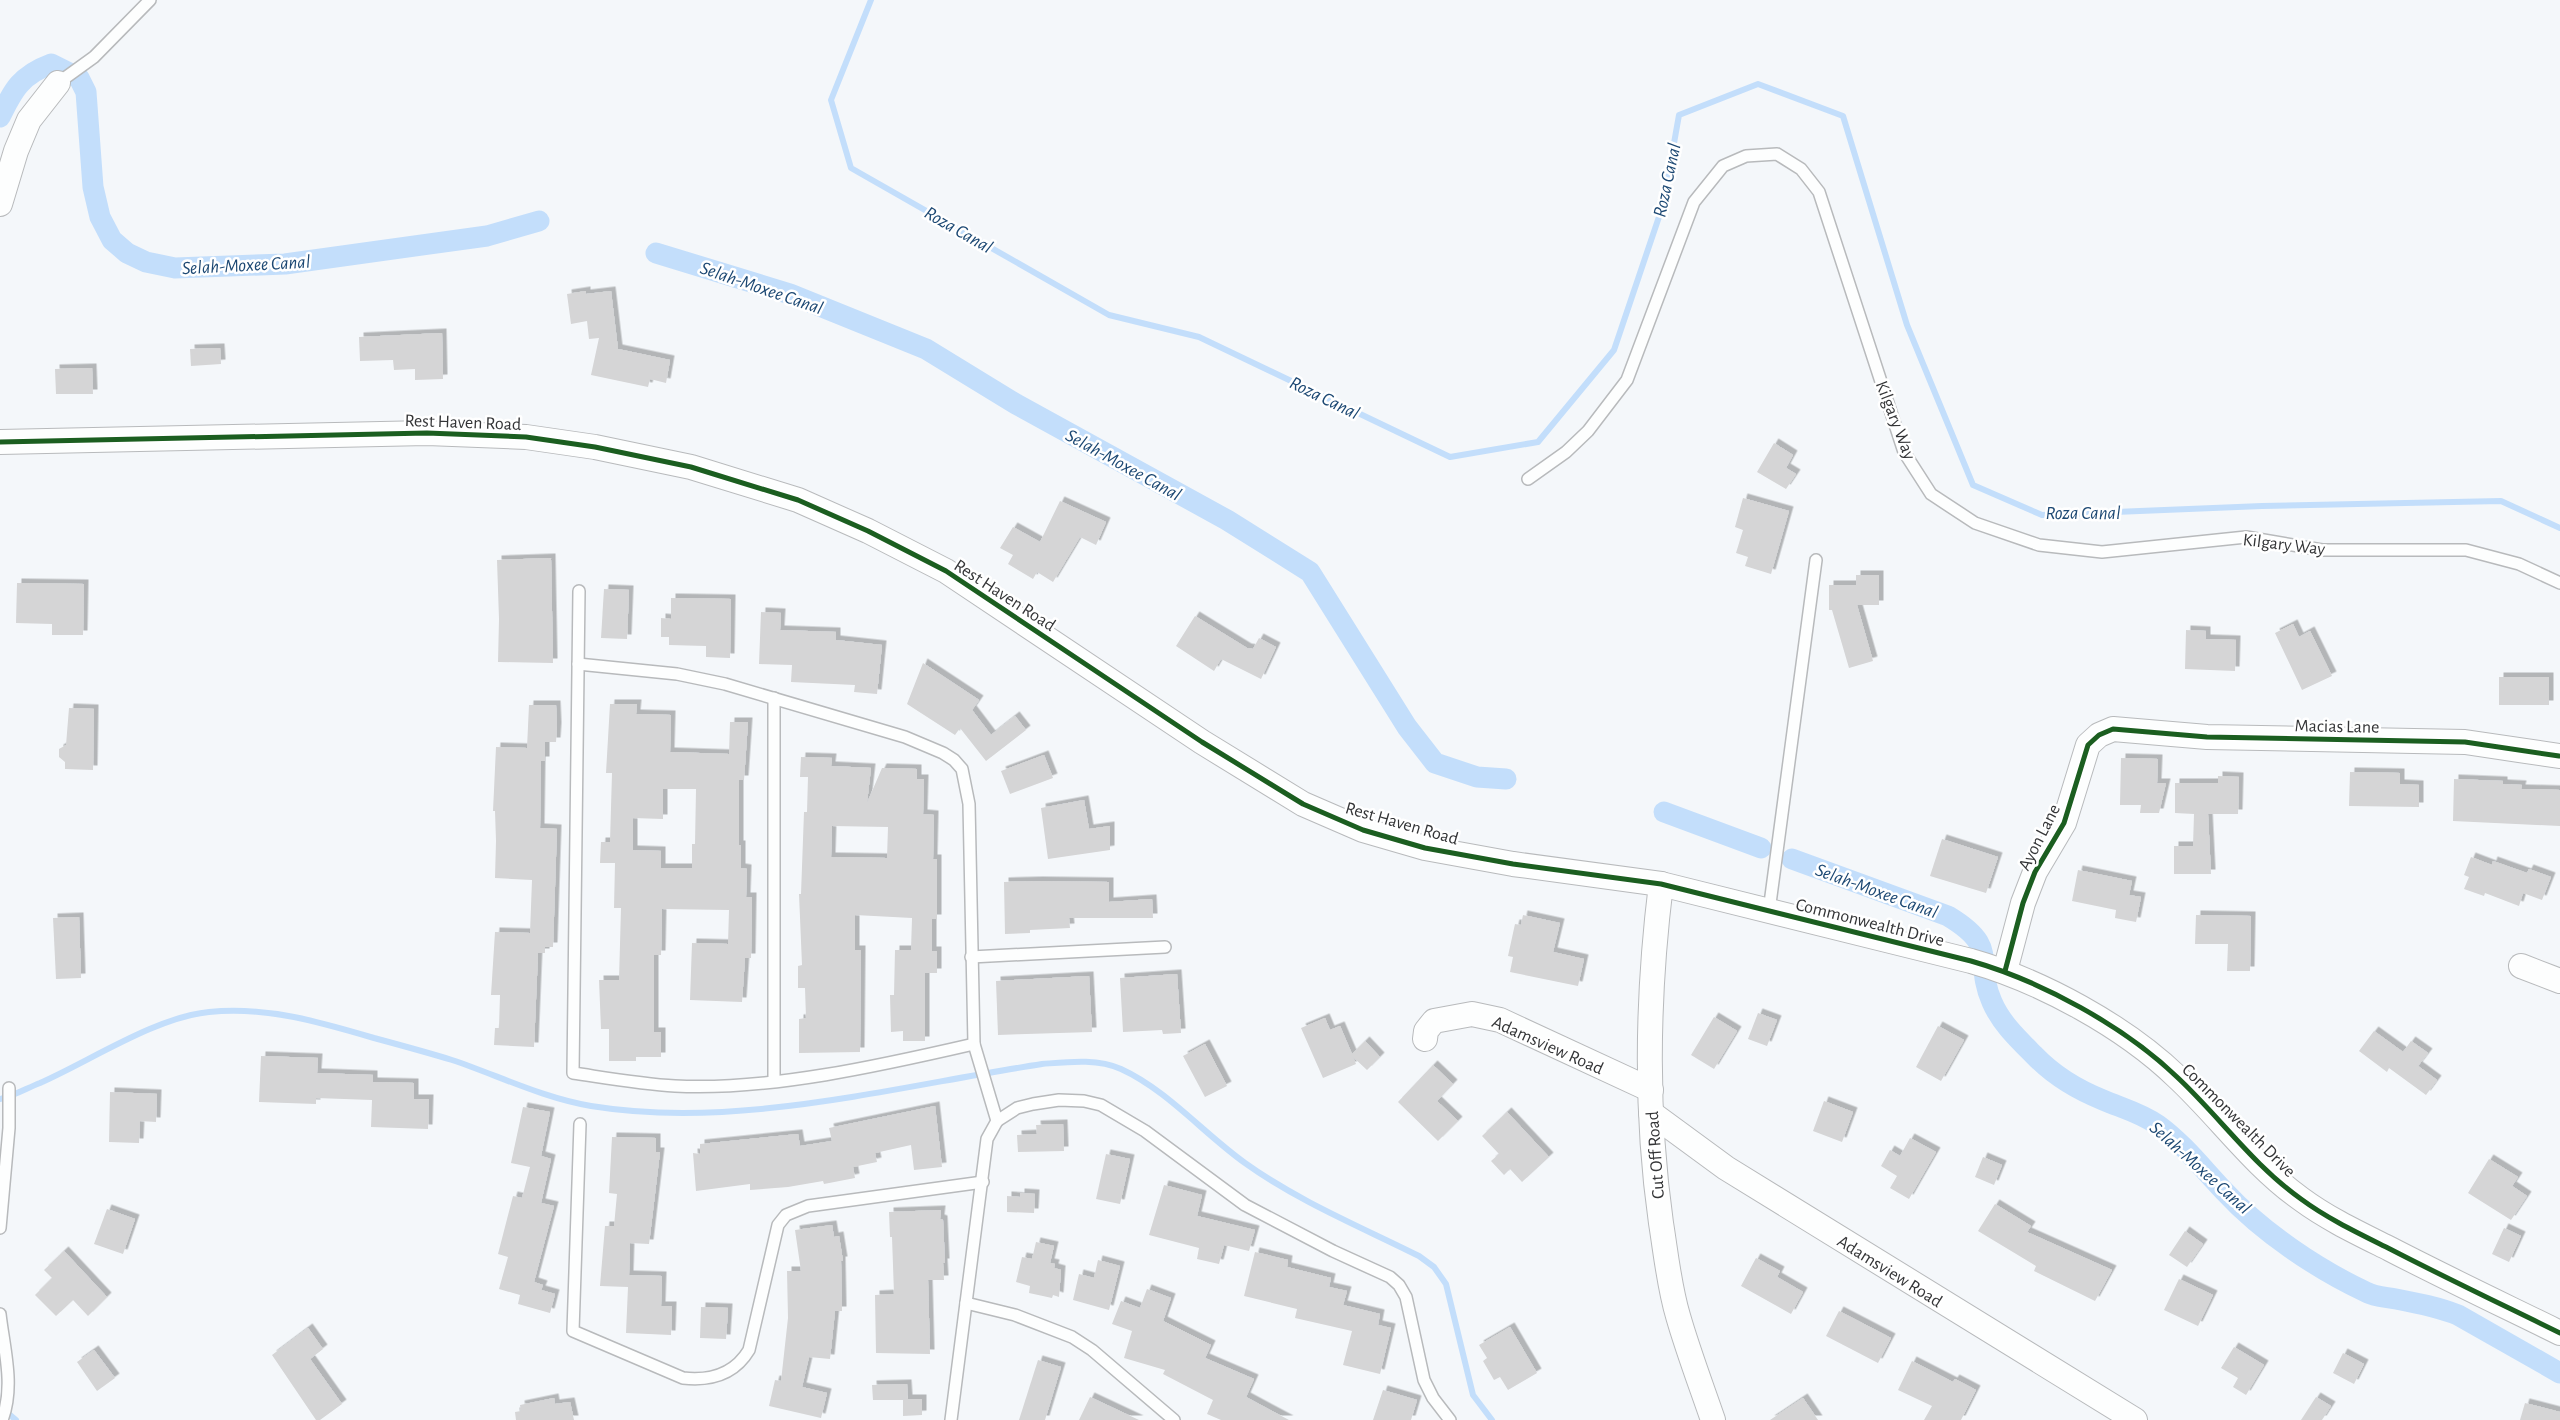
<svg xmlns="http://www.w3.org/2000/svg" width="2560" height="1420" font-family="'Alegreya Sans',sans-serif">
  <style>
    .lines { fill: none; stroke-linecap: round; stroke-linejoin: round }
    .stream { stroke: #c3defb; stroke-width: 6 }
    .canal { stroke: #c3defb; stroke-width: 21 }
    .building { fill: #d5d5d6; fill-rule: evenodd; filter: url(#shadow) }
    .service-casing { stroke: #b8babc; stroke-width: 14 }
    .minor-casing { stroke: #b8babc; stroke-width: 26 }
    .service { stroke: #fdfefe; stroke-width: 11 }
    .minor { stroke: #fdfefe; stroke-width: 24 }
    .cycleway-casing { stroke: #fff; stroke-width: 8 }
    .cycleway { stroke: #1b5e20; stroke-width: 5 }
    .labels { text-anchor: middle; stroke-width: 5; stroke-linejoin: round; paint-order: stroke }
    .street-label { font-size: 18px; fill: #343537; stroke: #fff }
    .water-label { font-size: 19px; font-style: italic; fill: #1c4873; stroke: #fff }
  </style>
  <defs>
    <filter id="shadow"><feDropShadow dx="4.5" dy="-4.5" stdDeviation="0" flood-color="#0004"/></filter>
  </defs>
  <rect width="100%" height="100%" fill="#f4f7fa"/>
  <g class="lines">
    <g class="stream">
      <path d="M871,0L831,100L851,168L1109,315L1199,337L1450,457L1538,442L1614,350L1663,205L1679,115L1758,84L1843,116L1907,325L1973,485L2042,515L2262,506L2501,501L2560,528"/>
      <path d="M0,1099C14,1096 27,1088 40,1083C90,1061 156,1017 209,1012C266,1006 320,1022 374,1038C400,1045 426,1052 452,1060C497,1075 543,1098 591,1106C738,1130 897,1086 1042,1064C1067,1062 1097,1058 1121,1069C1167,1090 1203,1133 1245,1163C1298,1201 1361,1227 1419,1256L1434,1267L1446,1284L1473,1395L1492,1420"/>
      <path d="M3,1409L16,1420"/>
    </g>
    <g class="canal">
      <path d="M0,117C13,90 21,75 51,64L79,78L86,92L93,187L100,217L112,240L127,253L146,262L175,268L285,264L487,236L539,221"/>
      <path d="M656,253L790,294L926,349L1016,404L1227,520L1310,572L1407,727L1435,763L1477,777L1506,779"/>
      <path d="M1664,812L1761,848"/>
      <path d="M1792,859L1948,916C2001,948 1973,959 1992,1002C2001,1023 2018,1039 2034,1055C2053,1075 2078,1090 2103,1100C2122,1108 2141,1113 2158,1125C2184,1144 2203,1169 2225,1192C2262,1232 2317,1269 2366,1292C2375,1297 2386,1297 2396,1299C2417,1303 2438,1307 2458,1315L2560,1373"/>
    </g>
  </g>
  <g class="building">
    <path d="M586,291V294L611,291L618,349L670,360L666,383L650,379L648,387L591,375L599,338L589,339L587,321L571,324L567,294Z"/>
    <path d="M442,333L443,379L415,380V369L394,370L393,360L360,361L359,337Z"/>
    <path d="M220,348L221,364L191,366L190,349Z"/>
    <path d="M92,368L93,394H56L55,369Z"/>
    <path d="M1774,443L1793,455L1786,468L1796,474L1786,489L1757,472Z"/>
    <path d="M1743,498L1789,511L1771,574L1745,566L1748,557L1736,553L1743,530L1735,527Z"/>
    <path d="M1060,501L1106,522L1096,545L1080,537L1053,582L1037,572L1033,579L1008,564L1013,555L1000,548L1013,527L1040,542Z"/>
    <path d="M551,558L553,663L498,662L499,619L497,560Z"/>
    <path d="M1856,575H1879V605H1857L1873,661L1849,668L1832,610H1829V585H1856Z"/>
    <path d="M17,583L84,584L83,635H52V624L16,623Z"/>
    <path d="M604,589L629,590L627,639L601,638Z"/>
    <path d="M671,598L731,599L730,658L706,657V646L669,645V637H661V618L671,619Z"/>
    <path d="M761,612L781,613L780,630L836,632V640L882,645L877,694L854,692L855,685L791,682L792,665L759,664Z"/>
    <path d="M1195,616L1247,648L1253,649L1259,638L1276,647L1261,679L1221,659L1214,671L1176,646Z"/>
    <path d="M2293,624L2299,637L2310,631L2332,676L2302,690L2275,633Z"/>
    <path d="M2186,630L2206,631V639L2236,640L2235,671L2185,669Z"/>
    <path d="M923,663L979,700L972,710L991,735L1015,716L1026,730L986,761L960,728L955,735L907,704Z"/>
    <rect x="2499" y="677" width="50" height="28"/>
    <path d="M610,704H637L636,714L671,715L670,752L729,754L730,722H748L744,780H739V845H741V868L747,869L746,897H752L751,958H745L742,1002L690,1000L692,943L728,944L729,910L662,909L661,955H654V1032H661V1057H636V1061H609V1029H601L599,980H619L621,908H614L615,863H600L601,842H610L612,773H606ZM663,789H696L695,844H692V868H661V851L633,850V818L663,819Z"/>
    <path d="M529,705H556L557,727L556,742H545V761H541L540,828L557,829L556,857L553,947H545V953H538L534,1047L494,1045L495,1028H499L500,995H491L495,932L530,933L532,880L495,878L496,841L495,811H493L496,747L527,748Z"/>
    <path d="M69,708L94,709L93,770L65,769V762L59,757V749L66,745Z"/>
    <path d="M1044,755L1053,778L1010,794L1001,771Z"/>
    <path d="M801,757L832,758L831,766L871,768L867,803L882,768L917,769V779H924L923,814L934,815L933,859H937V919H932V951H937V973H925V1041H903V1031L891,1032L890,995H894L895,950H911L912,918L855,915V950H861L860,1052L799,1053V1019L806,1018L805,988H798V966L802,965L799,894H801L804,812H807L808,777H800ZM832,826L888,827L887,858L831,857Z"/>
    <path d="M2121,758L2158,759L2157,783H2166L2159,813H2140L2141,805H2120Z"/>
    <path d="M2350,772L2400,773V784L2419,785V807L2349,806Z"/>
    <path d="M2218,776L2239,777L2238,814H2208L2211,874H2174V846H2193L2194,814L2175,813V783H2218Z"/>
    <path d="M2454,779L2503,781V784L2522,785L2521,789L2560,790V826L2453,821Z"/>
    <path d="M1084,800L1089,829L1110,826V850L1048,859L1041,808Z"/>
    <path d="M1942,839L1998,857L1986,893L1930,876Z"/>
    <path d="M2471,857L2492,865L2493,861L2527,873L2529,869L2551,877L2542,900L2523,893L2519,906L2485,893L2484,896L2464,889L2469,877L2464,875Z"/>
    <path d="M2078,870L2132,881L2129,895L2141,897L2136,922L2115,918L2116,910L2072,901Z"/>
    <path d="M1038,881L1109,882V902L1152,899L1153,918H1069L1070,928L1030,930V933L1005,934L1004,882Z"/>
    <path d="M1523,915L1560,923L1553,952L1584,959L1578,986L1510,972L1513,957L1508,956L1515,924L1521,925Z"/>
    <path d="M2196,915L2251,916L2250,971H2227L2228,944H2195Z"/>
    <path d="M79,917L81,978L56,979L53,918Z"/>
    <path d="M1177,974L1181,1033L1163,1034L1162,1030L1123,1032L1120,978Z"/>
    <path d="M1089,976L1092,1032L998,1035L996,981Z"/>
    <path d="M1758,1013L1777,1020L1767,1046L1748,1039Z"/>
    <path d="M1714,1017L1737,1031L1714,1069L1691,1055Z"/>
    <path d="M1325,1018L1330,1030L1340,1026L1352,1054L1365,1041L1380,1057L1367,1070L1353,1057L1356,1064L1323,1078L1301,1028Z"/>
    <path d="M1938,1026L1964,1040L1941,1081L1916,1067Z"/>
    <path d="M2374,1031L2403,1052L2411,1041L2428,1053L2418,1066L2437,1080L2426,1095L2389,1068L2387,1072L2359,1051Z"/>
    <path d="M1205,1044L1227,1086L1205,1097L1183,1056Z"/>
    <path d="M261,1056L318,1058L317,1073L373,1075V1082L414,1083V1099H429L428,1129L371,1127L372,1100L316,1098V1104L259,1102Z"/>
    <path d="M1433,1065L1453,1084L1437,1101L1458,1121L1438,1141L1398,1102Z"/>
    <path d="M110,1092L157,1094L156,1122L140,1121L139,1143L109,1142Z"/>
    <path d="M1824,1101L1853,1112L1842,1142L1813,1131Z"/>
    <path d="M935,1106L942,1167L914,1170L911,1145L875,1153L877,1162L853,1167L855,1178L824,1184L823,1181L788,1187L750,1190V1184L696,1191L693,1153L700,1154V1144L798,1134L800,1146L832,1141L829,1128Z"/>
    <path d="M523,1107L550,1112L541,1156L551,1159L541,1203L554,1206L534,1282L543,1285L541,1290L555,1294L550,1313L518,1304L520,1295L499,1289L508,1257L498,1254L513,1196L522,1198L530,1167L511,1163Z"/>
    <path d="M1507,1112L1549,1157L1522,1182L1510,1169L1504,1175L1491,1161L1499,1154L1482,1136Z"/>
    <path d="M1063,1124L1064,1151L1018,1152L1017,1135L1037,1134L1036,1125Z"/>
    <path d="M612,1137L656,1138V1152H660L649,1244L630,1243L629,1275L662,1276L661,1306H672L671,1335L626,1333L628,1287L600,1286L605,1226H614L617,1194L609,1193Z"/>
    <path d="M1910,1138L1936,1152L1909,1199L1890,1188L1897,1176L1881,1166L1890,1150L1900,1156Z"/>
    <path d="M1106,1154L1130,1159L1120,1204L1096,1199Z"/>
    <path d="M1983,1157L2002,1165L1994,1185L1975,1177Z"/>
    <path d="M2489,1159L2518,1177L2512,1186L2527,1196L2511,1220L2468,1193Z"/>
    <path d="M1164,1185L1202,1195L1197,1216L1255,1230L1249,1251L1224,1245L1219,1264L1197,1259L1199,1248L1149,1235Z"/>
    <path d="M1020,1193L1035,1194L1034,1213L1007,1212V1196L1020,1197Z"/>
    <path d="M1995,1204L2031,1226L2027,1232L2112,1270L2095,1301L2034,1271L2036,1266L1978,1231Z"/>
    <path d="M107,1209L135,1219L123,1254L94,1244Z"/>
    <path d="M941,1210L940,1219L943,1220L945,1263H943L944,1280H928L930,1354L876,1353L875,1295L894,1294L892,1237H890L889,1212Z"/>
    <path d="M832,1225L834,1237L839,1236L843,1261H841L842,1311H835L830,1359L809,1357L802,1387L827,1393L821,1418L769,1406L775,1380L781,1381L788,1318L787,1271H801L795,1230Z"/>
    <path d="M2504,1228L2521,1236L2509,1262L2492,1254Z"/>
    <path d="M2185,1231L2203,1244L2187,1267L2169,1255Z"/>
    <path d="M1036,1242L1054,1246L1050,1263L1055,1264L1054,1268L1061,1270L1059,1297L1053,1295L1052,1298L1029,1293L1030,1286L1016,1282L1022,1257L1032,1259Z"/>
    <path d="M64,1251L107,1297L88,1316L73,1300L56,1316L35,1295L52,1278L44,1270Z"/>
    <path d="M1255,1252L1288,1260L1287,1267L1331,1278L1329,1287L1347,1291L1343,1305L1380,1314L1378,1325L1391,1328L1380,1374L1343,1365L1352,1331L1295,1318L1297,1309L1244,1296Z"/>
    <path d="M1756,1258L1780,1271L1777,1277L1803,1292L1791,1314L1741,1286Z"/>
    <path d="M1098,1260L1120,1266L1109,1310L1073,1300L1079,1274L1094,1278Z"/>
    <path d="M2179,1279L2213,1295L2198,1326L2164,1310Z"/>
    <path d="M1147,1289L1171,1298L1163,1321L1211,1345L1205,1358L1254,1379L1246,1397L1289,1420H1221L1207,1414L1213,1400L1163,1374L1165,1370L1124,1358L1132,1331L1112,1324L1121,1301L1140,1308Z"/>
    <path d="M701,1307L728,1308L726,1339L700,1338Z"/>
    <path d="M1839,1311L1891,1338L1878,1363L1826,1336Z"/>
    <path d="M1510,1327L1537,1373L1508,1390L1500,1377L1494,1380L1483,1361L1487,1358L1479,1345Z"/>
    <path d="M308,1328L323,1349L310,1359L342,1404L320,1420H316L272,1355Z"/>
    <path d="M2234,1347L2264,1365L2246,1395L2233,1387L2238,1378L2221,1368Z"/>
    <path d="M94,1350L115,1378L97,1391L77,1362Z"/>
    <path d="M2343,1353L2364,1364L2354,1384L2333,1373Z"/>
    <path d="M1038,1360L1061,1367L1045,1420H1019Z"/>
    <path d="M1912,1361L1953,1382L1955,1379L1976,1390L1961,1420H1924L1932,1406L1898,1390Z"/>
    <path d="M907,1384L908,1399H922V1415L903,1416V1400H873L872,1385Z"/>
    <path d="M1383,1390L1417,1400L1411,1420H1373Z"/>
    <path d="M1090,1397L1139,1420H1079Z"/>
    <path d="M2316,1397L2331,1406L2322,1420H2301Z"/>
    <path d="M554,1398L555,1404L570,1402L574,1420H516L515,1412L521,1411L520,1405Z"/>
    <path d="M1803,1398L1818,1420H1770Z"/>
    <path d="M2525,1403L2560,1412V1420H2520Z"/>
  </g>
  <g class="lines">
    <g class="service-casing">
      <g id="service">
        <path d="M58,83L94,57L150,0"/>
        <path d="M1528,479L1566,452L1588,431L1627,380L1694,202L1723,166L1746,156L1777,154L1801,169L1819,192L1904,452L1931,494L1975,523L2039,545L2102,552L2246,537L2322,550H2466L2519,564L2560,583"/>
        <path d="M579,591L573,1073C607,1078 641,1084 675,1086C768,1091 883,1065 974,1044"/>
        <path d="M578,664L677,674L725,684L905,737L943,753L954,760L962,769L969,804L974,1044L997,1121L987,1139L951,1420"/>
        <path d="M1769,911L1816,560"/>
        <path d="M971,957L1165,947"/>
        <path d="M774,1081V698"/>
        <path d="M997,1121L1017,1108L1033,1104L1059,1100L1084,1101L1101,1105L1145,1131L1245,1205L1333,1251L1390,1277L1399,1285L1406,1297L1424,1380L1433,1398L1450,1420"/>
        <path d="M580,1124L573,1331L683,1378C710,1381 734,1375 749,1350L778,1225L786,1215L808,1206L983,1182"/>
        <path d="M0,1228L9,1128V1088"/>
        <path d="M966,1303L1015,1315L1072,1337L1092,1350L1174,1420"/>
        <path d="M0,1314C4,1349 15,1386 2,1420"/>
      </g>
    </g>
    <g class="minor-casing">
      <g id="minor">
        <path d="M0,204L16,151L29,120L58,83"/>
        <path d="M0,442L427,433L526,437L595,447L691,467L798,500L868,531L946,571L1202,742L1303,804L1363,830L1425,848L1513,864L1661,884L1971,961C2041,981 2124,1026 2177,1077C2219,1116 2253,1165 2301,1199C2328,1219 2360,1234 2390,1249C2446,1278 2503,1305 2560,1333"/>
        <path d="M1661,884C1647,997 1645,1110 1661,1223C1666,1254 1669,1286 1678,1316C1688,1351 1701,1385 1713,1420"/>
        <path d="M2521,966L2560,981"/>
        <path d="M2005,971L2023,903L2035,872L2064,823L2088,745L2099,735L2113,729L2207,737L2465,742L2559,756"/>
        <path d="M1425,1039L1426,1031L1434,1021L1472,1014L1500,1020L1651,1090"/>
        <path d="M1651,1113L1726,1168L2135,1420"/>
      </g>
    </g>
    <use href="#service" class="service"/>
    <use href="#minor" class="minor"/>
    <g class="cycleway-casing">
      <g id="cycleway">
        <path d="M0,442L427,433L526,437L595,447L691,467L798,500L868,531L946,571L1202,742L1303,804L1363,830L1425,848L1513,864L1661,884L1971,961C2041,981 2124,1026 2177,1077C2219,1116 2253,1165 2301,1199C2328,1219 2360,1234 2390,1249C2446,1278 2503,1305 2560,1333"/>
        <path d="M2005,971L2023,903L2035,872L2064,823L2088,745L2099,735L2113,729L2207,737L2465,742L2559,756"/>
      </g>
    </g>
    <use href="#cycleway" class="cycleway"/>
  </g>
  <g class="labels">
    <g class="street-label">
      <text transform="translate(1896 420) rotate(69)" y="6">Kilgary Way</text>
      <text transform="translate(463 422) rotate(2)" y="6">Rest Haven Road</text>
      <text transform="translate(2284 544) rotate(7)" y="6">Kilgary Way</text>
      <text transform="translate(1005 595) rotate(33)" y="6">Rest Haven Road</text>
      <text transform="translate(2337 726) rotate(1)" y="6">Macias Lane</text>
      <text transform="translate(1402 823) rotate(16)" y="6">Rest Haven Road</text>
      <text transform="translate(2039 837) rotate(-63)" y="6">Ayon Lane</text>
      <text transform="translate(1870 922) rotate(14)" y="6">Commonwealth Drive</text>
      <text transform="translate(1548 1045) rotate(24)" y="6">Adamsview Road</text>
      <text transform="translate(2239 1120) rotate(45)" y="6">Commonwealth Drive</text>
      <text transform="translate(1655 1155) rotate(-94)" y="6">Cut Off Road</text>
      <text transform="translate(1890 1271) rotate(32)" y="6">Adamsview Road</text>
    </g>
    <g class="water-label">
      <text transform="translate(1666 180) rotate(-78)" y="7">Roza Canal</text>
      <text transform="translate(959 229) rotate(30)" y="7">Roza Canal</text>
      <text transform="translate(246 264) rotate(-3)" y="7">Selah-Moxee Canal</text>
      <text transform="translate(762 287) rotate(19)" y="7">Selah-Moxee Canal</text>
      <text transform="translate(1325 397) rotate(26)" y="7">Roza Canal</text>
      <text transform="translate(1124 464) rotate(29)" y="7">Selah-Moxee Canal</text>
      <text x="2083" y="519">Roza Canal</text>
      <text transform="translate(1877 890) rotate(20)" y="7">Selah-Moxee Canal</text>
      <text transform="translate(2201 1167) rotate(42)" y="7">Selah-Moxee Canal</text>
    </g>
  </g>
</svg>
